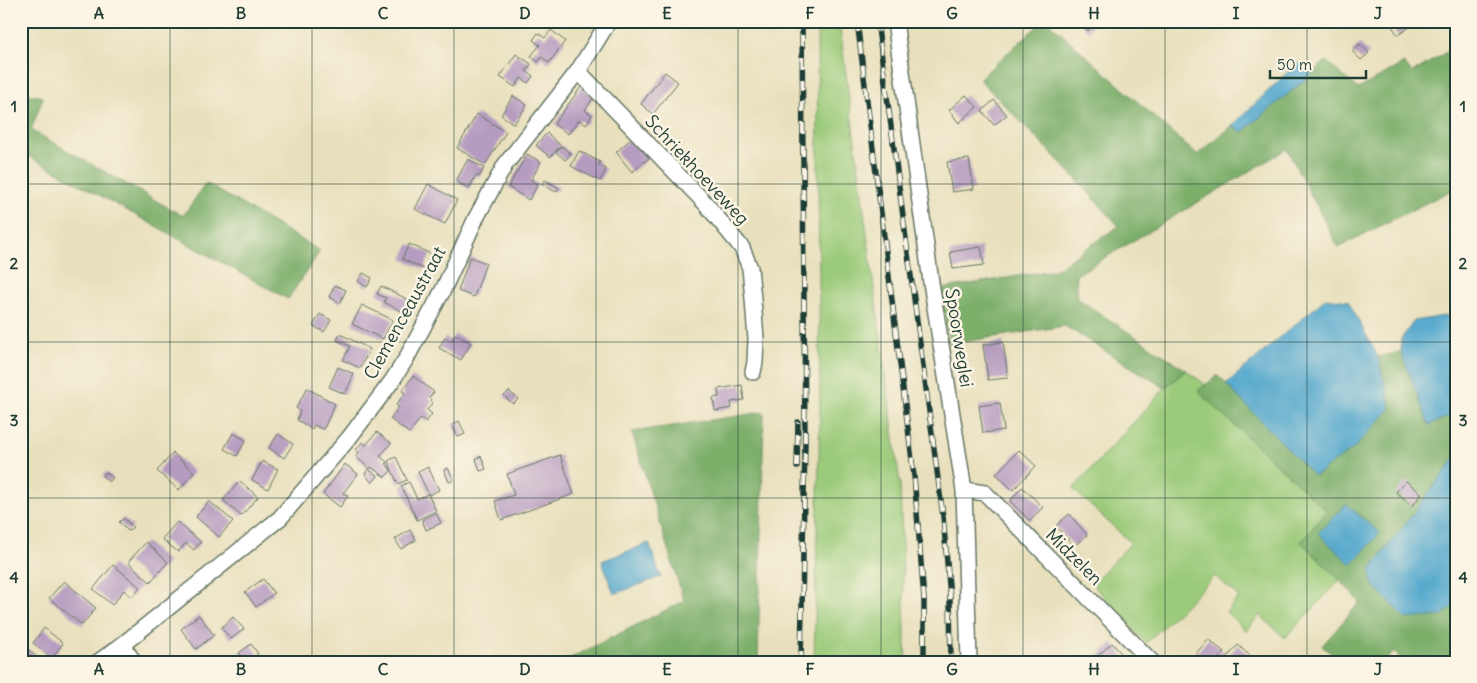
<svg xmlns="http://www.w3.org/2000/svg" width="1477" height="683" font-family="Delius,sans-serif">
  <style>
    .green { fill: #9bcb7a; stroke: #5d8457 }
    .forest { fill: #7caf6a; stroke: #4e764f }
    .water { fill: #4fa6cc; stroke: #377280 }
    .building { fill: #b59bc0 }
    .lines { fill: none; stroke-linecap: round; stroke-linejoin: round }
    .minor-casing { stroke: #657664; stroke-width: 18 }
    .minor { stroke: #fff; stroke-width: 15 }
    .rail-casing { stroke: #1f3d34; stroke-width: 5.5 }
    .rail { stroke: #fcf5e5; stroke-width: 4; stroke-dasharray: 11; stroke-linecap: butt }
    .grid { fill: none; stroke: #1f3d34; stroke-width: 1; stroke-opacity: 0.55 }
    .labels { text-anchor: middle; stroke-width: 5; stroke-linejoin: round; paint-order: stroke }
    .street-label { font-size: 18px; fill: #1f3d34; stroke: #fcf5e5 }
    .neatline { fill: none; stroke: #1f3d34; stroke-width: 2 }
    .grid-label { font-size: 16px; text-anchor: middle; font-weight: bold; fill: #1f3d34 }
  </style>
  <rect width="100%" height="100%" fill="#fcf5e5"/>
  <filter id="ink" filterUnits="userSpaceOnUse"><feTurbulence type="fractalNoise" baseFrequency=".02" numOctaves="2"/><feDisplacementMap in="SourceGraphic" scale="10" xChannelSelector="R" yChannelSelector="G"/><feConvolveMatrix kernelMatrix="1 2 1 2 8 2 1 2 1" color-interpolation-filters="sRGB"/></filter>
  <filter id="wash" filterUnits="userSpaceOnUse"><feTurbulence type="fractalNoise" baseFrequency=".0096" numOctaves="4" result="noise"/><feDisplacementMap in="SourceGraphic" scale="20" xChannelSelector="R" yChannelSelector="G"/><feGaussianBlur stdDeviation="1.12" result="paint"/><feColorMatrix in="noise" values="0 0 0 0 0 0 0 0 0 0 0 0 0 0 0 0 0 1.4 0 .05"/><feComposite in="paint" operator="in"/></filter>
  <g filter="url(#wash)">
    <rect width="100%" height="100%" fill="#e8e0bd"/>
    <g class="green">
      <path d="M817,21H839L900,484L906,662H814L820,413Z"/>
      <path d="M1186,370L1206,385L1198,391L1327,511L1302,542L1340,580L1285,638L1260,615L1246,631L1226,612L1239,597L1215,576L1146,643L1092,584L1131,543L1073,489L1165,388Z"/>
    </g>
    <g class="forest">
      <path d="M1043,21H1047L1197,155L1232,126L1243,132L1326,61L1358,89L1404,63L1412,73L1456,46V188L1338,247L1287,149L1076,275L1078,299L1186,370L1165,388L1065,326L949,344L940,289L1055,270L1119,226L1063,165L979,79Z"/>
      <path d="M21,93L43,97L31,130L183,216L206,183L320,251L288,299L21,152Z"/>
      <path d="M1401,352L1429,425L1456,413V457L1371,569L1441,616L1456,604V662H1402L1394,651L1385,662H1342L1322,646L1360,602L1340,580L1301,542L1327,511L1198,391L1218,375L1315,476L1391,408L1378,357Z"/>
      <path d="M764,412L758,662H563L684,601L632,432Z"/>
    </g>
    <g class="water">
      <path d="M1298,62L1313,73L1242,132L1232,126Z"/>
      <path d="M1326,298L1348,301L1378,357L1391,408L1354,448L1314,476L1226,384Z"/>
      <path d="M1456,314V413L1429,425L1401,352V339L1414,321Z"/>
      <path d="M1456,457V604L1441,616L1406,619L1372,583L1371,569Z"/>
      <path d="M1346,504L1380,533L1351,565L1318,533Z"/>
      <path d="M649,543L661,577L614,594L602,561Z"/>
    </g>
    <g id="blocks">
      <g class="building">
        <path d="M1078,21H1097L1088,31Z"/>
        <path d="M1388,21H1406L1410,27L1398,35Z"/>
        <path d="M551,30L565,41L549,63L542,57L538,62L531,56L540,45L533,40L538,33L545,38Z"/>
        <path d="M1360,44L1369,53L1361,60L1352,51Z"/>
        <path d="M516,54L531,64L526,71L533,76L528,83L521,78L515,87L500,77Z"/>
        <path d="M665,72L678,82L653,114L641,104Z"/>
        <path d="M581,87L594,97L585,110L592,115L586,125L579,120L568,134L554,124Z"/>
        <path d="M966,95L977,107L959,123L949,110Z"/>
        <path d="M513,96L527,105L514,124L501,115Z"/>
        <path d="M994,100L1007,115L994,125L982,111Z"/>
        <path d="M477,114L506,132L485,165L457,148Z"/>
        <path d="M547,133L561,146L550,157L536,145Z"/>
        <path d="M632,138L649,158L632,172L616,152Z"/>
        <path d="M562,146L571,154L565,160L556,152Z"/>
        <path d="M579,151L600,162L599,165L606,169L600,181L571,166Z"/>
        <path d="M527,154L541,162L531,180L538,184L529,200L508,187Z"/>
        <path d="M468,159L484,168L479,177L476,175L469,189L456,181Z"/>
        <path d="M969,159L974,189L952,192L947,162Z"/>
        <path d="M545,180L559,188L556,192L542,184Z"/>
        <path d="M428,184L457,200L445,224L415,209Z"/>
        <path d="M409,244L431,254L424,269L402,259Z"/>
        <path d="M981,247L984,265L953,269L950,252Z"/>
        <path d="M470,257L486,263L474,297L458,291Z"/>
        <path d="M363,273L372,278L367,287L358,281Z"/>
        <path d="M335,285L346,290L340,303L329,297Z"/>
        <path d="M381,286L411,301L405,313L384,302L386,298L377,294Z"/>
        <path d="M362,305L393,320L383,339L352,324Z"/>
        <path d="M320,314L331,320L324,332L313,326Z"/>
        <path d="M340,334L370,349L360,368L343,360L350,346L337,340Z"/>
        <path d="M455,334L471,343L461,360L439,348L445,337L451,341Z"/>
        <path d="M1003,342L1008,378L988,380L983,345Z"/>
        <path d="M338,367L354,374L345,394L329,387Z"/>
        <path d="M413,376L434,392L429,398L433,402L427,410L432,414L426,422L421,418L409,433L390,419L399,407L396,405L405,393L402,391Z"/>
        <path d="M742,385L744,400L731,402L732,408L715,411L713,398L719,397L718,389Z"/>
        <path d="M307,388L335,404L324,428L322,429L314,425L312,429L297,420L300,411L296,408Z"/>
        <path d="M509,391L518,399L513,404L504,396Z"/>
        <path d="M1000,403L1004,430L983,433L979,406Z"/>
        <path d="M459,421L465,434L458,437L452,425Z"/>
        <path d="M377,432L391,443L380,456L387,462L386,463L391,471L385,477L371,467L370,469L356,457L359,453L356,450L362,442L366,445Z"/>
        <path d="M233,433L246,440L237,456L224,449Z"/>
        <path d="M278,434L293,444L284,458L269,448Z"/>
        <path d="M1019,450L1036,466L1013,490L996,474Z"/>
        <path d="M173,453L194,472L179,490L157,471Z"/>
        <path d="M560,455L574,494L501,520L495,501L514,495L507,474Z"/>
        <path d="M481,456L486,469L480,471L476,459Z"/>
        <path d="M396,457L407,480L398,484L388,461Z"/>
        <path d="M262,461L278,469L268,489L252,480Z"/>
        <path d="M345,464L358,474L343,493L348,496L340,507L323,494Z"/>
        <path d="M428,467L439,490L429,495L418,472Z"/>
        <path d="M448,468L454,480L449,482L444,470Z"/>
        <path d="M368,469L378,476L372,483L365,474Z"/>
        <path d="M106,472L113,478L109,482L102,476Z"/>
        <path d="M240,481L258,497L241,516L223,500Z"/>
        <path d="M1406,481L1422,494L1412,506L1396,492Z"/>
        <path d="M409,482L417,499L428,494L436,511L417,520L401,486Z"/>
        <path d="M1022,487L1043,507L1030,521L1010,501Z"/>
        <path d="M209,501L233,521L219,537L196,517Z"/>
        <path d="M436,513L441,523L426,530L422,520Z"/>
        <path d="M1069,514L1087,535L1074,546L1056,526Z"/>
        <path d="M124,518L133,527L128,531L119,522Z"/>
        <path d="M177,522L201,542L194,550L186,543L178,552L162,539Z"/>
        <path d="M410,530L416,540L401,549L395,539Z"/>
        <path d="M146,542L168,562L150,582L128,562Z"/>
        <path d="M113,565L140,587L132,597L124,590L112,605L93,589Z"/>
        <path d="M263,579L274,593L256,607L245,592Z"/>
        <path d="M64,581L96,608L82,625L49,598Z"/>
        <path d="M199,615L214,635L196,649L181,629Z"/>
        <path d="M233,617L244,629L231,639L221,628Z"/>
        <path d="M44,628L63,643L52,658L33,643Z"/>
        <path d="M1208,639L1224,652L1215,662H1189Z"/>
        <path d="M21,643L39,659L37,662H25L22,660L21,661Z"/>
        <path d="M1112,643L1129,662H1095L1093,660Z"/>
        <path d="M251,644L258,654L246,662L239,653Z"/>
        <path d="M1238,645L1257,662H1223Z"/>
      </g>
    </g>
  </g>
  <g filter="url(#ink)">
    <use href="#blocks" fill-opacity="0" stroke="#657664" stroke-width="1"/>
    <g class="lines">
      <g class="minor-casing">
        <g id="minor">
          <path d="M895,21L931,282L964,490L969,662"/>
          <path d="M578,71L706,204L742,248L750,268L753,299L756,339L755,362L753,372"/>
          <path d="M964,490L985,493L1152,662"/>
          <path d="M122,645L134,662"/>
          <path d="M98,662L122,645L280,518L349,438L392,381L406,359L443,290L476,218L505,165L578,71L609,21"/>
        </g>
      </g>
      <use href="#minor" class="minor"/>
      <g class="rail-casing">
        <g id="rail">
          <path d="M857,21L914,476L924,599V662"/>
          <path d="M877,21L943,516L950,597L951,662"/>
          <path d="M797,467L798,422"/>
          <path d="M801,662L805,442L802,21"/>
        </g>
      </g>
      <use href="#rail" class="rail"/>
    </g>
  </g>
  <path class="grid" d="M170,21V662M312,21V662M454,21V662M596,21V662M738,21V662M881,21V662M1023,21V662M1165,21V662M1307,21V662M21,184H1456M21,342H1456M21,498H1456"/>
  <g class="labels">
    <g class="street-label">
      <text transform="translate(697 170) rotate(47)" y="6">Schriekhoeveweg</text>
      <text transform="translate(405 313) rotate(-61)" y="6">Clemenceaustraat</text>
      <text transform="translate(959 338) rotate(81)" y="6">Spoorweglei</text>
      <text transform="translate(1074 557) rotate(45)" y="6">Midzelen</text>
    </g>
  </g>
  <rect width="1477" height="683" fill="none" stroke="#fcf5e5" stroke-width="55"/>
  <path d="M1270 70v8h96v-8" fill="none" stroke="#1f3d34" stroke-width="2.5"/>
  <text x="1277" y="70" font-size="15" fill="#1f3d34" stroke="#fcf5e5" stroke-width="4" paint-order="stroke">50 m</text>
  <rect x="28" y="28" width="1422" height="628" class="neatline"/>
  <g class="grid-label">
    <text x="99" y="19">A</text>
    <text x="241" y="19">B</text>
    <text x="383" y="19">C</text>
    <text x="525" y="19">D</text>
    <text x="667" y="19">E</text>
    <text x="810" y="19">F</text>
    <text x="952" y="19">G</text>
    <text x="1094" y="19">H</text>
    <text x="1236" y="19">I</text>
    <text x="1378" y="19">J</text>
    <text x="14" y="112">1</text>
    <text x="1463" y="112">1</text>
    <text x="14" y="269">2</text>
    <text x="1463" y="269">2</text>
    <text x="14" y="426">3</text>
    <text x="1463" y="426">3</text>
    <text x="14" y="583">4</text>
    <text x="1463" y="583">4</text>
    <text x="99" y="675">A</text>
    <text x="241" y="675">B</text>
    <text x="383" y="675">C</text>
    <text x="525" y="675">D</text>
    <text x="667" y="675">E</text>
    <text x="810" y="675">F</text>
    <text x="952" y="675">G</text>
    <text x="1094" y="675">H</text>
    <text x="1236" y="675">I</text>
    <text x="1378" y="675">J</text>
  </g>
</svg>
